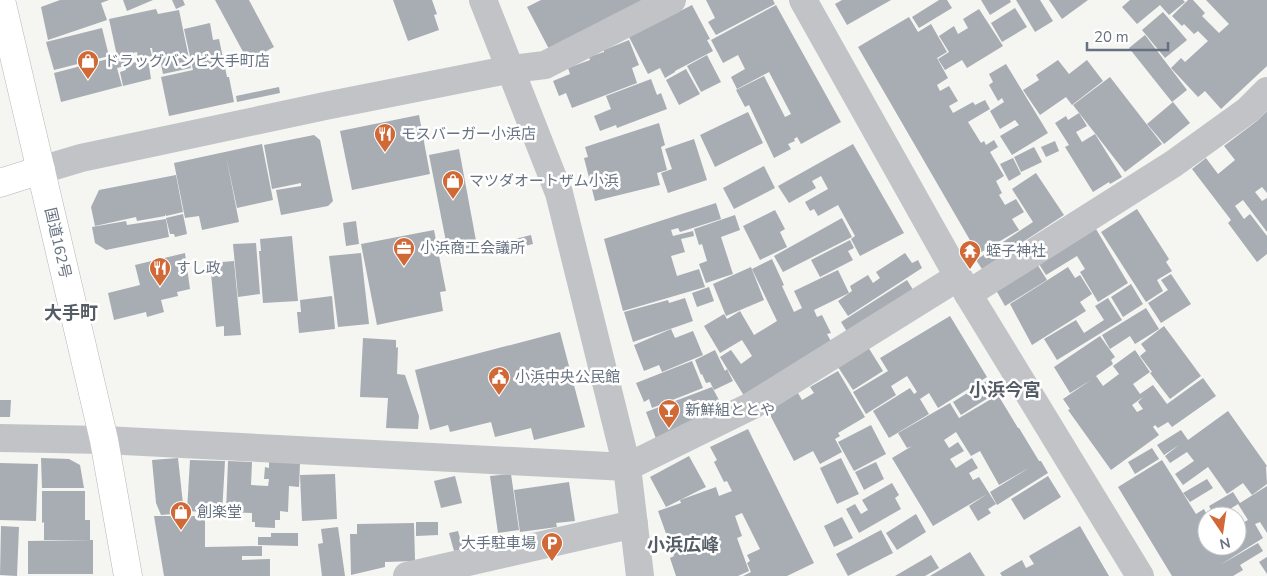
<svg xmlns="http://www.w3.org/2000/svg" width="1267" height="576" font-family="'Nunito Sans','Noto Sans JP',sans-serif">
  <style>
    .building { fill: #a7adb3; fill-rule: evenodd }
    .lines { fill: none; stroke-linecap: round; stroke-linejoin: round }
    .primary-casing { stroke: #b2b5b9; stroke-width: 29 }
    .trunk-casing { stroke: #b3b6b9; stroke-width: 29 }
    .minor { stroke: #c1c3c7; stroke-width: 28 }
    .tertiary { stroke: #c1c3c7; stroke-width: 28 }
    .primary { stroke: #fff; stroke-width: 28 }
    .trunk { stroke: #fff; stroke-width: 28 }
    .labels { text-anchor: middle; stroke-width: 5; stroke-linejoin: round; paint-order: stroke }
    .poi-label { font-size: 15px; fill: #677280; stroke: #fff; text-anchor: start }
    .street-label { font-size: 15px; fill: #677280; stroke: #fff }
    .quarter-label { font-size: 18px; font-weight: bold; fill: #545c66; stroke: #fff }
  </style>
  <rect width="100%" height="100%" fill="#f5f5f2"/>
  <g class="building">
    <path d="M60,0H109L101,3L107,20L48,40L41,7Z"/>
    <path d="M123,0H153L127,11Z"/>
    <path d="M172,0H183L185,5L176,9Z"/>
    <path d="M215,0H249L274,47L248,61Z"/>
    <path d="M393,0H432L437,14L434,15L439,30L408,41Z"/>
    <path d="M541,0H641L642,3L550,51L527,7Z"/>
    <path d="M706,0H773L775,4L716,35L708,22L715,18Z"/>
    <path d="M842,0H891L847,25L835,4Z"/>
    <path d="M939,0H947L952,8L919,28L912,17Z"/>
    <path d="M981,0H1010L1011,2L990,15Z"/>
    <path d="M1016,0H1040L1053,21L1035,32Z"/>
    <path d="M1049,0H1088L1062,19Z"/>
    <path d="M1130,0H1183L1185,2L1169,15L1160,5L1137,24L1122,7Z"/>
    <path d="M1188,0H1193L1205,13L1202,16L1219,33L1229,24L1206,0H1267V66L1221,109L1205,91L1198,97L1171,68L1181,58L1185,62L1208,41L1198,31L1194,34L1184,24L1182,26L1172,16Z"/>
    <path d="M692,5L710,39L707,40L713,51L675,71V72L665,78L660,68L648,74L629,37Z"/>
    <path d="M776,5L841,122L801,144L797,137L794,139L795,141L788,144L791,149L774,158L749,105L745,107L736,90L764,76L785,117L791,114L769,72L737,89L731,77L745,69L738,55L723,63L711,40Z"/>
    <path d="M1015,8L1027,27L1002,42L991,23Z"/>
    <path d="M156,9L158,14L179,10L191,68L163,74L160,59L154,60L152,48H150L152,56L138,59L137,52L117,56L109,19Z"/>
    <path d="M979,9L1003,46L967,68L962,60L945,70L938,59L949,52L939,36L954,26L958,34L968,28L963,19Z"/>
    <path d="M1163,12L1187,40L1165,58L1142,30Z"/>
    <path d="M909,17L918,32L931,24L947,52L937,58L948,78L937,85L940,91L949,86L958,101L949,106L953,113L973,102L975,105L985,100L990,109L968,122L981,143L984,141L986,145L994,140L998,147L990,152L1004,176L996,181L1002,193L999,195L1005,205L1016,199L1024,212L1012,219L1019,230L978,254L858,47Z"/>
    <path d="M210,23L213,40L219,39L227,77H229L234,102L169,116L161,77L193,70L184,29Z"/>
    <path d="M102,28L109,56L54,70L46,42Z"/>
    <path d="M1145,35L1187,90L1172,102L1129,48Z"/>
    <path d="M629,40L639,65L632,68L637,83L572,108L566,93L559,96L553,81L570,74L568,68L590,60L589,57L604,52V50Z"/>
    <path d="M127,54L129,65H132V63L148,59L151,79L123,86L120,72L126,70L125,66L117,68L122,86L61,102L54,73Z"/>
    <path d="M707,55L721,82L701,92L687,66Z"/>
    <path d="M1058,60L1069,74L1087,60L1103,81L1072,105L1066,97L1040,115L1023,90L1039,80L1036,75Z"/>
    <path d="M1006,64L1048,133L1012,155L1000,136L1019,125L1015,120L1000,129L990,111L1004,102L1002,98L998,101L989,85L993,82L989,74Z"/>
    <path d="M686,69L700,94L679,105L666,80Z"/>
    <path d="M1110,77L1162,144L1125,172L1073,105Z"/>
    <path d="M651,79L657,95L661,93L667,109L617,128L616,125L600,131L594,116L611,109L606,96Z"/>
    <path d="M279,87L280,93L237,102L236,96Z"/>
    <path d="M1173,102L1190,123L1164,144L1147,124Z"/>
    <path d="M1267,111V193L1262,187L1255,192L1262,201L1267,198V232L1243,200L1235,206L1244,219L1250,214L1267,236V254L1257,262L1228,223L1231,220L1192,169L1206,158L1218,174L1235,160L1224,146L1257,121Z"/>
    <path d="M748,112L763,143L715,167L700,135Z"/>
    <path d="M1079,113L1087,126L1076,132L1082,142L1095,134L1122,177L1110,184L1109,182L1093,192L1065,147L1069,145L1055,123L1066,116L1068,120Z"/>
    <path d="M419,115L430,174L352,190L340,131Z"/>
    <path d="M659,123L665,145L661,147L667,170L657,173L660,185L595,201L584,158L588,157L585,147Z"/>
    <path d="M314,135L320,140L333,201L328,206L281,215L276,190L301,186V183L272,189L264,145Z"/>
    <path d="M694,139L707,180L668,193L661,173L672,169L665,149Z"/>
    <path d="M1055,141L1059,151L1046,157L1041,147Z"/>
    <path d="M262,144L273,200L237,208L226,156L239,222L202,230L199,216L185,218L174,163Z"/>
    <path d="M853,144L904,233L860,256L851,239L855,236L838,205L818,216L814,209L810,211L805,202L828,189L821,176L812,181L816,188L789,203L778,186Z"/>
    <path d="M1034,147L1042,162L1021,172L1014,157Z"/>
    <path d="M459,149L477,246L448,252L429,155Z"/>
    <path d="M1013,158L1021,174L1009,181L1000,164Z"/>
    <path d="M764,166L775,188L734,209L723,188Z"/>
    <path d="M1036,173L1064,215L982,269L976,260L1033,222L1012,189Z"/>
    <path d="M176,175L183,212L166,216L165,214V216L137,221L136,217L95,226L91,207L99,190Z"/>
    <path d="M716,203L721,219L680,232L678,228L671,230L673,236L693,231L694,236L681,239L685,252L671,256L677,276L699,269L705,287L623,311L604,239Z"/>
    <path d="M1137,209L1169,259L1166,262L1172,271L1157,280L1163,291L1146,302L1101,232Z"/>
    <path d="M775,210L785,229L780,232L787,247L760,260L743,226Z"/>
    <path d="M183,214L187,234L175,237L174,234H170L166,218Z"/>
    <path d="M735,215L740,230L721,237L733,274L706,283L699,264L707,261L702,244L699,245L694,229Z"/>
    <path d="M842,218L852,237L783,272L774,256Z"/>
    <path d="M166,219L169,237L106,250L95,243L92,227L126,221L127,225Z"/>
    <path d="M356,221L359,244L346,246L343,223Z"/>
    <path d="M1096,229L1128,283L1098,302L1080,272L1085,269L1077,256L1046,275L1039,264Z"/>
    <path d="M434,230L446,291L440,292L443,311L377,325L361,244Z"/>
    <path d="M531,235L533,244L501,252L499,243Z"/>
    <path d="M292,236L298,301L263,303L259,251H261L260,239Z"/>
    <path d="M850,240L854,248L848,251L853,260L820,277L811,260Z"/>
    <path d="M256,243L260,294L238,297L233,244Z"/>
    <path d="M185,253L190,289L177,292L178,296L161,300L164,312L147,317L146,312L114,320L108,293L140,285L135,265Z"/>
    <path d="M361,253L369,324L338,327L329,256Z"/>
    <path d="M905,253L912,263L918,260L922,268L848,316L838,301L852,291L850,286L868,275L873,283L880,278L876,272Z"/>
    <path d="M772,259L784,285L782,286L794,312L802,308L794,291L838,270L849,293L814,310L817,317L822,315L831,333L827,334L833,345L746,399L720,357L731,350L741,364L752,356L742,340L720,353L704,326L724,314L727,319L740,311L754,335L777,321L752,269Z"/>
    <path d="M234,261L241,335L224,336V326L216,327L210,263Z"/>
    <path d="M1037,264L1047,280L1005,306L996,290Z"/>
    <path d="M751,267L764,300L726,316L713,284Z"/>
    <path d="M1068,267L1075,278L1080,275L1092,294L1080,302L1086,311L1032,345L1010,304Z"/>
    <path d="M1171,274L1191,304L1161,323L1148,303L1168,290L1161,280Z"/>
    <path d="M907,280L915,293L849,335L841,322Z"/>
    <path d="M1131,284L1143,304L1123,317L1111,297Z"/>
    <path d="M709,287L714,301L697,307L692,293Z"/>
    <path d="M332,296L335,329L299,333L297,312H301L300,300Z"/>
    <path d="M685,298L693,321L633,342L624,312L668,300L669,303Z"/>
    <path d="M1108,298L1122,320L1057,360L1044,339L1076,320L1084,333L1104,320L1095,306Z"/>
    <path d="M1146,308L1159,329L1135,344L1130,336L1110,349L1102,335Z"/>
    <path d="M950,316L987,377L938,408L929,393L920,399L929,414L889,438L873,411L910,388L914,394L917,392L907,376L891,386L896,395L866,414L853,392L888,371L880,358Z"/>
    <path d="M1164,326L1201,376L1170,399L1150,373L1152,372L1140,356L1146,351L1141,344Z"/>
    <path d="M671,329L675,338L693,331L703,355L662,372L659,365L644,371L634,345Z"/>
    <path d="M560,332L585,427L534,440L531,428L495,437L491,422L450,432L448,425L430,430L415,370Z"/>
    <path d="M1100,336L1115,357L1111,360L1113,364L1096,376L1103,386L1119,374L1113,366L1135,350L1150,372L1133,384L1140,394L1153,385L1167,404L1203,378L1216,396L1172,427L1168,422L1158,428L1155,425L1153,427L1159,435L1111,470L1068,410L1070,409L1063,399L1091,380L1070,393L1054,367ZM1143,397L1138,402L1143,409L1137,412L1132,405Z"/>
    <path d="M363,338L396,340V348L398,347L397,374L405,375L419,416L418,429L386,428L388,398L360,397Z"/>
    <path d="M868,347L883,371L853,390L838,367Z"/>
    <path d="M715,350L725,371L727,369L733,381L714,390L710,382L706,383L702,374L701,375L695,360Z"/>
    <path d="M692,361L703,388L652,408L649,399L644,402L636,383Z"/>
    <path d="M838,371L865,417L838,433L840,436L835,439L842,452L820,464L813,451L794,461L767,409L798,393L802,400L814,393L810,387Z"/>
    <path d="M988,380L996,393L961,415L953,402Z"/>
    <path d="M712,387L725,411L658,444L646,412Z"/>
    <path d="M998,395L1018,428H1019L1039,461H1041L1048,473L997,505L990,492L1029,468L999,485L980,451L971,456L956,432L944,440L949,448L958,442L964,451L950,459L956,468L972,458L978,468L969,473L973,480L979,477L996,504L988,509L991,513L978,521L969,506L987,494L933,526L892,458L912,446L907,448L898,433L950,403L959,418Z"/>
    <path d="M0,400H11L10,417H0Z"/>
    <path d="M1228,411L1267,466L1266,467L1267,484L1252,495L1243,483L1227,494L1208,467L1183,485L1175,474L1194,461L1187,452L1170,463L1165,456L1179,445L1164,455L1157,445L1181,430L1188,440Z"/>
    <path d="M871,425L886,454L854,471L838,442Z"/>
    <path d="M748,429L814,563L787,576H743L751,572L747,563L750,561L747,555L760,549L742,513L735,516L742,536L737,538L749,571L738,576H676L670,558L674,556L658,511L681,503L680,500L716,487L719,496L732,491L727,481L724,482L714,462L717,460L710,447Z"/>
    <path d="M1152,448L1159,459L1135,474L1128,462Z"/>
    <path d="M689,456L706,487L666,507L650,477Z"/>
    <path d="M41,458L69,459L80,465L84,488H42Z"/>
    <path d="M178,458L184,513L161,515L156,503L152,460Z"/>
    <path d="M841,458L859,494L837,504L820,468Z"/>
    <path d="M190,460L225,461L222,513L187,511Z"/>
    <path d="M1162,460L1196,514L1204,509L1207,515L1212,512L1209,506L1233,492L1240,503L1267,486V533L1260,522L1255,524L1263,538L1220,565L1258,543L1263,551L1240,565L1243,570L1233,576H1172L1118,487ZM1238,504L1248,520L1237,526V546H1221L1219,547L1221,551L1218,553L1214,546H1207V516H1219Z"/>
    <path d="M228,461L252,462L251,485L268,486L269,479H264L265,467L269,468V461L300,463L299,487L289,486L288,512L280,511V520H275V528L255,527V522H252V513L226,512Z"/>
    <path d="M876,462L884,479L864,490L855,472Z"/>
    <path d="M0,463L38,464L36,521L0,520Z"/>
    <path d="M335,474L337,519L302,521L300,475Z"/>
    <path d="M511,474L519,530L498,533L490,476Z"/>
    <path d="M455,476L462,503L441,508L434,481Z"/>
    <path d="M1048,476L1061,497L1024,520L1011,499Z"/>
    <path d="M1207,479L1213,488L1190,502L1183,493Z"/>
    <path d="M569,482L575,521L556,523L557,527L520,532L514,490Z"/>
    <path d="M892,483L899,495L895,498L901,509L859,533L846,509L855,504L861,514L868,510L862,500Z"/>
    <path d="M42,491H85V520H90V540H44V522L42,523Z"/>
    <path d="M916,514L926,532L897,550L886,533Z"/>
    <path d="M154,516H205V547L262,546V556H242V560L270,559V576H164Z"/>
    <path d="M842,517L853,538L834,547L824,526Z"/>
    <path d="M416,522H438V535L416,536Z"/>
    <path d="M414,523L415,561L385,562V567L351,575L350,534H357V524Z"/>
    <path d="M1,526L19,527L17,576L0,575Z"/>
    <path d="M1080,526L1109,576H1002L1000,573L1022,560L1026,568L1034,564L1029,556Z"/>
    <path d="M338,527L345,576H322L318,544L323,543L321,529Z"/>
    <path d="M881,530L893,553L848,576L836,554Z"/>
    <path d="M458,531L463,549L454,551L449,533Z"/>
    <path d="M271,533H298V546L258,545V537H271Z"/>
    <path d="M93,540V574H28V541Z"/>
    <path d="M970,552L985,576H930Z"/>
    <path d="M931,555L939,568L925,576H895Z"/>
    <path d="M1267,557V574L1259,562Z"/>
  </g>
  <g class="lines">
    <g class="primary-casing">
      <path id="primary" d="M0,183L41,170"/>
    </g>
    <g class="trunk-casing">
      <path id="trunk" d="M1,0L104,440L128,576"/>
    </g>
    <g class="minor">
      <path d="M803,0L968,294L1140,576"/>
      <path d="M968,294L1173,164L1248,110L1267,91"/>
      <path d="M0,438L104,440L627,467L751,406L958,277"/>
      <path d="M407,576L634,524"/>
    </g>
    <g class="tertiary">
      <path d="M483,0L559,193L627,467L640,576"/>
      <path d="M41,170L81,158L325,106L512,69L545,65L672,0"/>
    </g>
    <use href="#primary" class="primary"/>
    <use href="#trunk" class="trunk"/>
  </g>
  <defs>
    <g id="shop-pin" transform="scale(1.125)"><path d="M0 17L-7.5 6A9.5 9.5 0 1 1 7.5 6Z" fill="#d16936" stroke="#fff"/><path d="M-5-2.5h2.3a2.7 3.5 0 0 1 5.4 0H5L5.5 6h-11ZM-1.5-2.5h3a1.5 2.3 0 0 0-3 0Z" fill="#fff"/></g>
    <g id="restaurant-pin" transform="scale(1.125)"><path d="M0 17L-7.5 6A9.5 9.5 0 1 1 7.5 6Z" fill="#d16936" stroke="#fff"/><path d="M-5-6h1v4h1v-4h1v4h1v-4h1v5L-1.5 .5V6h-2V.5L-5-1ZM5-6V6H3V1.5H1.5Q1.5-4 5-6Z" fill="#fff"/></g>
    <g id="office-pin" transform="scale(1.125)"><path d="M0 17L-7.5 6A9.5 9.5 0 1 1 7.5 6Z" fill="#d16936" stroke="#fff"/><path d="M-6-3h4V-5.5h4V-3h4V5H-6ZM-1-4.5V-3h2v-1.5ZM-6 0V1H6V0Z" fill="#fff"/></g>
    <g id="temple-pin" transform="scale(1.125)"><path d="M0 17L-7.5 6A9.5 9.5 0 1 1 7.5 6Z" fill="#d16936" stroke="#fff"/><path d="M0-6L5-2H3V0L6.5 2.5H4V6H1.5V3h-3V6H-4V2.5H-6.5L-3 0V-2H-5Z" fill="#fff"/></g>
    <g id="civic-pin" transform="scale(1.125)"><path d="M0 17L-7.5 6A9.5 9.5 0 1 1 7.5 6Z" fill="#d16936" stroke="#fff"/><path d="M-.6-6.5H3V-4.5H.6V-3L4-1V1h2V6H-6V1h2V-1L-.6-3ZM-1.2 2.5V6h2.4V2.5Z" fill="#fff"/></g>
    <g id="bar-pin" transform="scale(1.125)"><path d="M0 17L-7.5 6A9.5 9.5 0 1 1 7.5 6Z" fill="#d16936" stroke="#fff"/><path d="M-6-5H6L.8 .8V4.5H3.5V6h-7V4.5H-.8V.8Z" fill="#fff"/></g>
    <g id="parking-pin" transform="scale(1.125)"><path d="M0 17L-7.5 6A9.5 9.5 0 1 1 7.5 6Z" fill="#d16936" stroke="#fff"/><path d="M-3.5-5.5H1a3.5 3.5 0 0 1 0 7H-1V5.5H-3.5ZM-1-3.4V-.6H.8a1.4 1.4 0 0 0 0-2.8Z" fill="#fff"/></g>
  </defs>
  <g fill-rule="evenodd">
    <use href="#shop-pin" x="88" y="61"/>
    <use href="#restaurant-pin" x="385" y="134"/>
    <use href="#shop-pin" x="453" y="181"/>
    <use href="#office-pin" x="404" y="248"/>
    <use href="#temple-pin" x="970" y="251"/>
    <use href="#restaurant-pin" x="160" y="268"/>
    <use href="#civic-pin" x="499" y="377"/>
    <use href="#bar-pin" x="669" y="410"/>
    <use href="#shop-pin" x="181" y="512"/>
    <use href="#parking-pin" x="552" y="543"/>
  </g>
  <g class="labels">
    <g class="poi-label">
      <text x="104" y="66">ドラッグバンビ大手町店</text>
      <text x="401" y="139">モスバーガー小浜店</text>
      <text x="469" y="186">マツダオートザム小浜</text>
      <text x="420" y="253">小浜商工会議所</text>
      <text x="986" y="256">蛭子神社</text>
      <text x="176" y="273">すし政</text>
      <text x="515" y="382">小浜中央公民館</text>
      <text x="685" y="415">新鮮組ととや</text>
      <text x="197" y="517">創楽堂</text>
      <text x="536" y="548" text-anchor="end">大手駐車場</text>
    </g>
    <g class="street-label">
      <text transform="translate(58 243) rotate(77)" y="5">国道162号</text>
    </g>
    <g class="quarter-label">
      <text x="71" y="319">大手町</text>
      <text x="1005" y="396">小浜今宮</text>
      <text x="683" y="551">小浜広峰</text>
    </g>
  </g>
  <g transform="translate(1222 531) rotate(167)"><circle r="24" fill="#ffffff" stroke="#c2c7cc"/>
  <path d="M0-4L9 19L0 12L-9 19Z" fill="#d16936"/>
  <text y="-8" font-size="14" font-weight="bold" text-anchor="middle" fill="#677280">N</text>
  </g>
  <path d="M1087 42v8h81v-8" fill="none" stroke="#677280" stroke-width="2.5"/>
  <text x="1094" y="42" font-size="15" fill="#677280" stroke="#ffffff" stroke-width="4" paint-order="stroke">20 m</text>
</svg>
